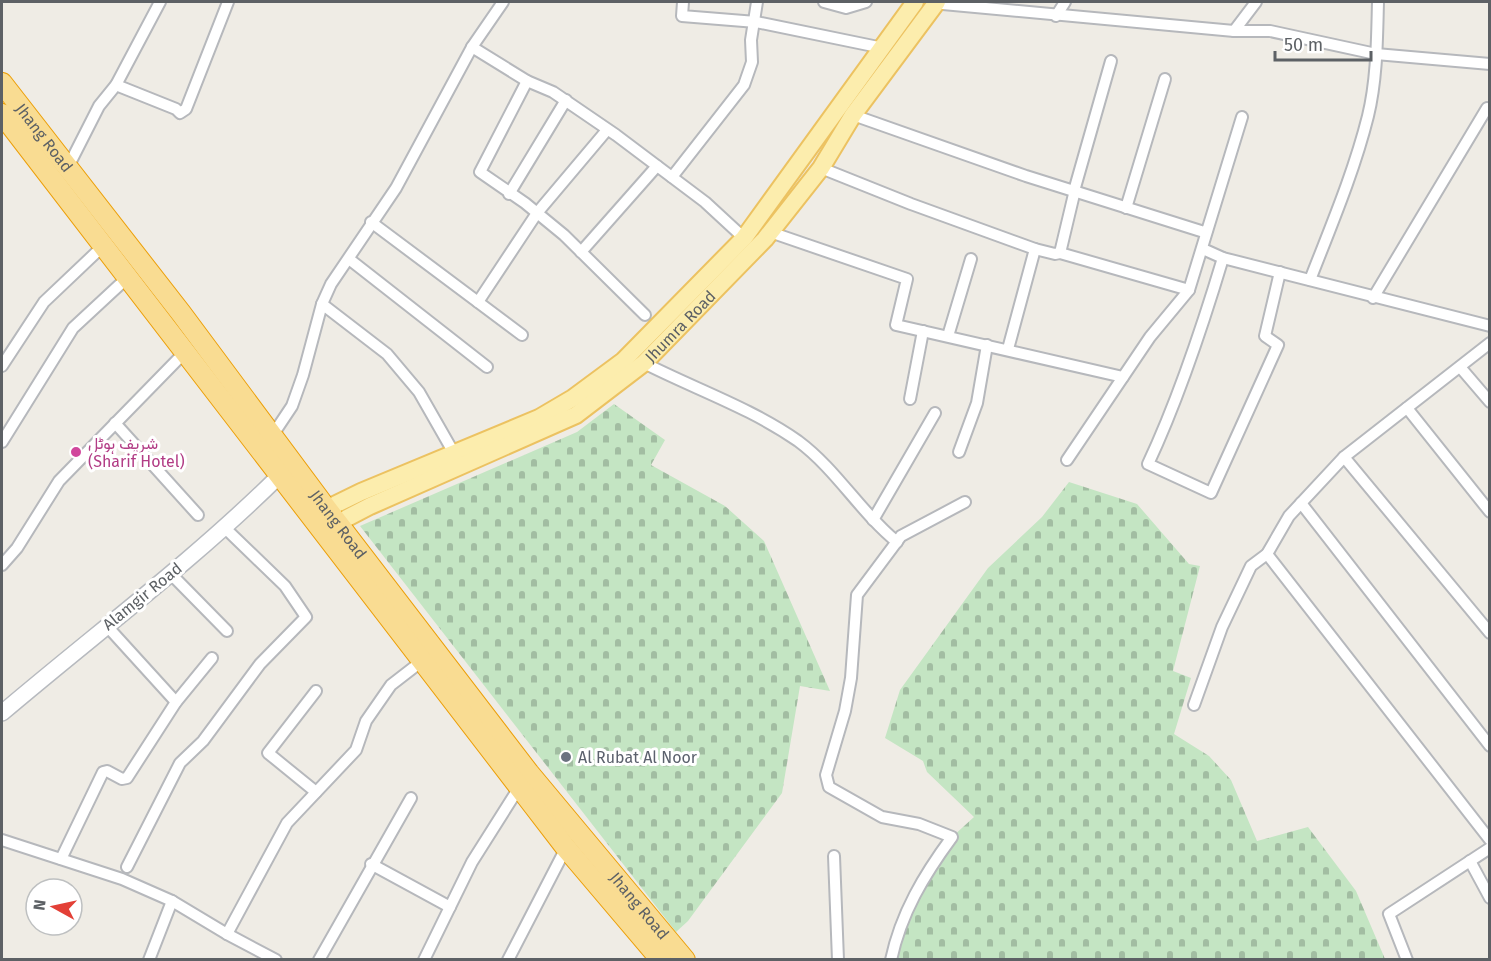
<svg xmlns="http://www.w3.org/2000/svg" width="1491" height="961" font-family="'Fira Sans',Vazirmatn,sans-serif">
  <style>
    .cemetery { fill: url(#cemetery-stones) }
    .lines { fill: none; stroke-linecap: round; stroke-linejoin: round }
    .street-casing { stroke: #b6b8bc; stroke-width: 14 }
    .secondary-casing { stroke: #b7babf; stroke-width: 18 }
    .primary-casing { stroke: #ecc261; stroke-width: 20 }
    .highway-casing { stroke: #ec9f08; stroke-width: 22 }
    .street { stroke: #fff; stroke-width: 10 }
    .secondary { stroke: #fff; stroke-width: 15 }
    .primary { stroke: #fcedad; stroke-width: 16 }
    .highway { stroke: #f9dc92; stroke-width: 20 }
    .hotel-dot { fill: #d1479c; stroke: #fff; stroke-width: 2 }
    .worship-dot { fill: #6b7280; stroke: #fff; stroke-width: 2 }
    .labels { text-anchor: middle; stroke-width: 6; stroke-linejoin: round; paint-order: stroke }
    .street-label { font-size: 16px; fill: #5d6165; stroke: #fff }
    .hotel-label { font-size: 16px; fill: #b23c85; stroke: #fff; text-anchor: start }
    .worship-label { font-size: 16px; fill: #5b616d; stroke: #fff; text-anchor: start }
  </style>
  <defs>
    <pattern id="cemetery-stones" width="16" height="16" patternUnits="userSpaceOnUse" patternTransform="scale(1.5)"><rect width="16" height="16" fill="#c4e5c3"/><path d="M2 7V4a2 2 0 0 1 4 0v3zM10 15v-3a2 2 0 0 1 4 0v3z" fill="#a2bda2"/></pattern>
  </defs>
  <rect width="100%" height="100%" fill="#efece5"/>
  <g class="cemetery">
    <path d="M614,404L665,440L651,465L725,506L764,541L830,691L800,686L782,793L688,921L676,932L360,526L577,432Z"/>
    <path d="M1069,482L1137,504L1189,564L1200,566L1173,671L1191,678L1174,734L1209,756L1231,780L1257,841L1308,827L1356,891L1385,959H891L896,938L952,837L974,817L927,772L923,761L885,738L900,690L988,568L1042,517Z"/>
  </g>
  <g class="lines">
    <g class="street-casing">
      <g id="street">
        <path d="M683,2L682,16L756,22L883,48"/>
        <path d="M824,2L846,8L866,2"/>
        <path d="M932,3L1234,31H1270L1376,54L1490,64"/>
        <path d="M1056,16L1065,2"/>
        <path d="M1234,31L1256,2"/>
        <path d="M472,47L527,81L553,92L616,135L705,202L744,238"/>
        <path d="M527,81L480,172L525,203L564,235L645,315"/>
        <path d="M116,85L176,109L180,113L186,109L228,2"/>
        <path d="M853,115L1026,176L1204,232L1207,230"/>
        <path d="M821,168L911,204L1035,249L1055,254L1060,253L1189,290"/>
        <path d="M67,169L99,106L116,85L160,2"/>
        <path d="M672,177L744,85L752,62L751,40L757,2"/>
        <path d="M1074,191L1111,61"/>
        <path d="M509,194L566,100"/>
        <path d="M1126,208L1165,79"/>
        <path d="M371,222L522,335"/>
        <path d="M770,232L907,279L896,325L1123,377"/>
        <path d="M1203,249L1223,258L1490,326"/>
        <path d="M581,252L657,166"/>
        <path d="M1060,253L1075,190"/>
        <path d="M1223,258C1202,328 1179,398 1148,464L1211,493L1278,345L1265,336L1280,272"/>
        <path d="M349,259L487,367"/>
        <path d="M1310,280C1331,226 1354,172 1368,116C1377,79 1377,39 1378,2"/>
        <path d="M1373,298L1487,108"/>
        <path d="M478,302L537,213L607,130"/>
        <path d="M322,304L387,354L419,392L455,455"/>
        <path d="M948,336L971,259"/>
        <path d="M1008,349L1035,249"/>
        <path d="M644,363C695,389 751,408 798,441C837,470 860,512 897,542"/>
        <path d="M2,366L44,302L103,246"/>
        <path d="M1460,367L1490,402"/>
        <path d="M910,399L923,331"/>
        <path d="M1407,408L1490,512"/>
        <path d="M115,423L198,515"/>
        <path d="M272,436L292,406L303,375L322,304L331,284L396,188L472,47L503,2"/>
        <path d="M2,442L73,328L128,277"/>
        <path d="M959,452L977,403L987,345"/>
        <path d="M1344,457L1490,633"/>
        <path d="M1067,460L1150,337L1189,290L1242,117"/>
        <path d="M1301,503L1490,746"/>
        <path d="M873,520L935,413"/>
        <path d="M1267,554L1490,840"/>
        <path d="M2,565L17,548L59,481L184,353"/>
        <path d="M170,573L227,631"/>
        <path d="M106,625L176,702"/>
        <path d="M1194,705L1222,627L1251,566L1267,554L1289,516L1344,457L1490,343"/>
        <path d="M316,792L268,753L316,691"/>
        <path d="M2,840L122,879L172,901L227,934L276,960"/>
        <path d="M834,856L838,960"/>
        <path d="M61,859L103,772L107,771L122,779L127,778L176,702L212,658"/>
        <path d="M1470,861L1490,898"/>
        <path d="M371,864L450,907"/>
        <path d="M127,867L180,763L203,741L260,664L306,617L285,586L226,529"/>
        <path d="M227,934L287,823L356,750L366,721L391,685L422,661"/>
        <path d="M149,960L172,901"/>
        <path d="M319,960L411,798"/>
        <path d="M424,960L472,862L520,786"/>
        <path d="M508,960L566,848"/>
        <path d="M891,960C901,913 924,875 952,837L919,824L882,817L829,787L826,775L845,711L851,678L857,595L901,536L965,502"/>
        <path d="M1407,960L1389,914L1490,848"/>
      </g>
    </g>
    <g class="secondary-casing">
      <path id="secondary" d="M2,713C95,634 193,561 280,475"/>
    </g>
    <g class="primary-casing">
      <g id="primary">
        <path d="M316,514L361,492L539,418L573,398L623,361L744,238L915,2"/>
        <path id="s1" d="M326,529L370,506L576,415L644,363L765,239L821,168L853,115L937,2"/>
      </g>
    </g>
    <g class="highway-casing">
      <g id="highway">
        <path id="s2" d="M2,83L181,313L326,508L529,773L685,960"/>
        <path d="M2,114L566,848L661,960"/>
      </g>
    </g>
    <use href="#street" class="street"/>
    <use href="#secondary" class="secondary"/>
    <use href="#primary" class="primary"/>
    <use href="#highway" class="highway"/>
  </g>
  <circle class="hotel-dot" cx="76" cy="452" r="6"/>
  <circle class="worship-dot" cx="566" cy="757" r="6"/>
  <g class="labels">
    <g class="street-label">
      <text dy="6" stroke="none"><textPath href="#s2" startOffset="69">Jhang Road</textPath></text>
      <text dy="6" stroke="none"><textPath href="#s1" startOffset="412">Jhumra Road</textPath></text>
      <text dy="6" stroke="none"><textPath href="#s2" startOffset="555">Jhang Road</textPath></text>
      <text transform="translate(142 596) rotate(-39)" y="6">Alamgir Road</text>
      <text dy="6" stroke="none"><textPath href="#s2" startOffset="1041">Jhang Road</textPath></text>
    </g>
    <g class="hotel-label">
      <text x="88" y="449">شریف ہوٹل<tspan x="88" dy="18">(Sharif Hotel)</tspan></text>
    </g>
    <g class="worship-label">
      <text x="578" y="763">Al Rubat Al Noor</text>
    </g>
  </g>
  <rect width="1491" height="961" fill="none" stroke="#5d6165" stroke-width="6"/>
  <g transform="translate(54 907) rotate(278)"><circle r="28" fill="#ffffff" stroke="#bec0c1" stroke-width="1.5"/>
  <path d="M0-4.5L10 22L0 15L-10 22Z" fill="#e34037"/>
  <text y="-9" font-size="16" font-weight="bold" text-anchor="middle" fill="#5d6165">N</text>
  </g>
  <path d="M1275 51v9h96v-9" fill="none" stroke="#5d6165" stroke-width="3"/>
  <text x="1284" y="51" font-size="18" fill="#5d6165" stroke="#ffffff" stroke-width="4.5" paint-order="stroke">50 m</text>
</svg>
